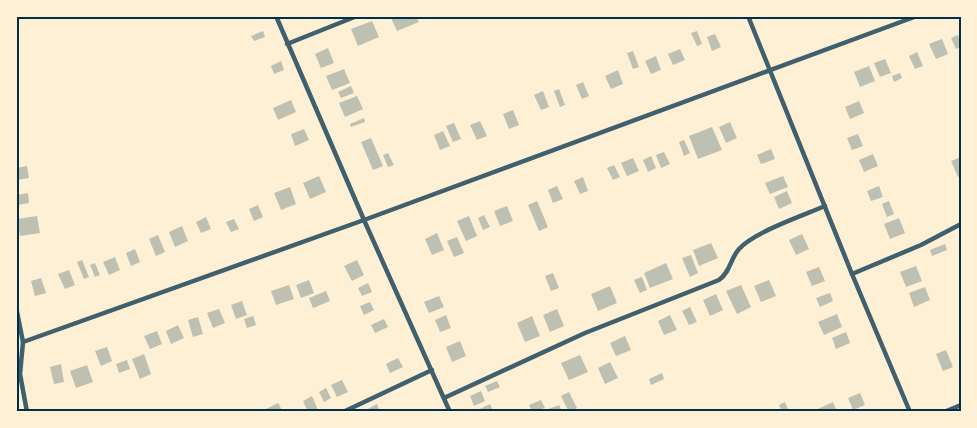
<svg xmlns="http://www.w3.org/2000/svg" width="977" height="428" font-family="'Noto Sans',sans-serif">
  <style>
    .building { fill: #bec0b2 }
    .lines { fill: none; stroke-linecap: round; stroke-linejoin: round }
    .minor { stroke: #3f606c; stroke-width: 4.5 }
    .neatline { fill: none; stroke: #003049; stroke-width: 2 }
  </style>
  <rect width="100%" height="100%" fill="#fdf0d5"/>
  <g class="building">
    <path d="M390,16H416L419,22L397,31Z"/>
    <path d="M372,21L379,37L358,46L351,29Z"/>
    <path d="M263,31L265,37L254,41L251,36Z"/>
    <path d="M697,31L702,44L697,46L691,33Z"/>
    <path d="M715,34L721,47L712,51L707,37Z"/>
    <path d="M958,35L961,47L956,49L951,38Z"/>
    <path d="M942,39L948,54L936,59L929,44Z"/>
    <path d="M328,48L334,63L321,68L315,54Z"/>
    <path d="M680,49L685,60L673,65L668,54Z"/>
    <path d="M633,51L639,67L633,69L627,53Z"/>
    <path d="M917,52L923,66L915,69L909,56Z"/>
    <path d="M656,56L661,70L651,74L645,61Z"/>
    <path d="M885,59L891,73L880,77L874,63Z"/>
    <path d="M281,61L284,70L274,74L271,66Z"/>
    <path d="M869,66L875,81L860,87L854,72Z"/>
    <path d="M344,69L350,83L332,90L326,76Z"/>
    <path d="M618,70L623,84L611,89L605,76Z"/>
    <path d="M900,73L902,78L894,82L892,76Z"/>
    <path d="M583,82L589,96L582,99L576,85Z"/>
    <path d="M351,86L354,93L341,98L338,92Z"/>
    <path d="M559,89L565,105L560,107L554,91Z"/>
    <path d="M543,91L549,107L541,110L534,95Z"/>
    <path d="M357,96L363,109L345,117L339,103Z"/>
    <path d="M291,100L296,112L278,120L273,108Z"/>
    <path d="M859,101L864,113L850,119L845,107Z"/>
    <path d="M513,110L519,125L509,129L503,114Z"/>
    <path d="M364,118L365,122L351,127L350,124Z"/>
    <path d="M480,121L487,136L477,140L470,125Z"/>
    <path d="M730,122L737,138L726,143L719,127Z"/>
    <path d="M454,123L461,139L453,142L446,126Z"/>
    <path d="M712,127L722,150L698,159L689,136Z"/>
    <path d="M304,129L309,140L295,146L291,134Z"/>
    <path d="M443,131L450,146L440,150L434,135Z"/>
    <path d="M858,134L863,146L852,150L847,138Z"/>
    <path d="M371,138L383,166L373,170L361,142Z"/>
    <path d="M684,140L690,153L684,156L679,142Z"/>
    <path d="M771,149L775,159L761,164L757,155Z"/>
    <path d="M664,152L670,164L661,168L656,155Z"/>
    <path d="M388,153L394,165L388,167L383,155Z"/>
    <path d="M873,154L878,166L864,172L859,160Z"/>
    <path d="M651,156L656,168L648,172L643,160Z"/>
    <path d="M961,157V176L958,177L951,161Z"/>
    <path d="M633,158L639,171L627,176L621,163Z"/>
    <path d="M614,165L620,177L613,180L607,168Z"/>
    <path d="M27,166L29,178L16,180V168Z"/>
    <path d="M319,176L326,192L310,199L303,183Z"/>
    <path d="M783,176L788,187L770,194L765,183Z"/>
    <path d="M583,177L588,191L580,194L574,181Z"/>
    <path d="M557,186L563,199L553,203L548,190Z"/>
    <path d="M879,186L883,197L871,201L867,191Z"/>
    <path d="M290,187L296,204L281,210L274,193Z"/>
    <path d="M787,191L792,203L779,209L774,197Z"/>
    <path d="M28,193L29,203L18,205L17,195Z"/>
    <path d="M537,201L548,227L539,231L528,205Z"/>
    <path d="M889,201L894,214L887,217L882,204Z"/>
    <path d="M258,205L263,217L254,221L249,209Z"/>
    <path d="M507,206L513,221L500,226L494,211Z"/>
    <path d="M484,215L490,227L483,230L478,218Z"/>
    <path d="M37,216L40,233L20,236L17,219Z"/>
    <path d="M469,216L477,236L466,241L457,221Z"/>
    <path d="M206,217L211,229L201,233L196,222Z"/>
    <path d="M899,218L905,233L890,239L884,224Z"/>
    <path d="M234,219L239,229L231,232L226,222Z"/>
    <path d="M182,226L188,241L175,247L169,232Z"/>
    <path d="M437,233L444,250L432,255L425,239Z"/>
    <path d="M802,234L809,249L796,255L789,240Z"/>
    <path d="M158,235L165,252L156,256L149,239Z"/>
    <path d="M457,237L464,253L454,257L447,241Z"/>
    <path d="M711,243L718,258L699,266L693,250Z"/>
    <path d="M945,244L947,250L932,256L930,250Z"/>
    <path d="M135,249L140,262L131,266L126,253Z"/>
    <path d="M691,255L698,273L690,277L682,258Z"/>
    <path d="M115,257L120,270L109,275L103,262Z"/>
    <path d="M82,260L89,277L84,279L77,262Z"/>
    <path d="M357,260L364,275L352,281L344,266Z"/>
    <path d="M95,263L100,275L95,277L90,265Z"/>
    <path d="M666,263L673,279L650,288L644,273Z"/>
    <path d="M916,266L922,281L906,287L900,272Z"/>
    <path d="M819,267L825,281L812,286L806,272Z"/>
    <path d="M69,270L75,285L65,289L58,274Z"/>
    <path d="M553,273L559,288L551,291L545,276Z"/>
    <path d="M642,277L647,290L640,293L634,280Z"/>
    <path d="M41,278L46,293L35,296L31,281Z"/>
    <path d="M309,280L314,293L301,298L296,285Z"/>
    <path d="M769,280L776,296L761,302L754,286Z"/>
    <path d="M368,283L372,292L362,296L358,288Z"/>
    <path d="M289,285L294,299L276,305L271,291Z"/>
    <path d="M741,285L751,307L737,314L726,291Z"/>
    <path d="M610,286L617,303L598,311L591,294Z"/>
    <path d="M925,287L930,300L914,307L909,293Z"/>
    <path d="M326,291L330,301L313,308L309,298Z"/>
    <path d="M830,293L833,301L820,307L816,298Z"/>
    <path d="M716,294L723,310L710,316L703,300Z"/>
    <path d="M439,296L444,307L429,313L424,302Z"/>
    <path d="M242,301L247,315L236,319L231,305Z"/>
    <path d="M370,302L374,310L364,315L360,306Z"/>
    <path d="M690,307L697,322L689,325L682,311Z"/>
    <path d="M219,309L225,323L213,328L207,313Z"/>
    <path d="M557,309L564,326L550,332L543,315Z"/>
    <path d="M837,314L842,327L824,335L818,322Z"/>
    <path d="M446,315L451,328L440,332L435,320Z"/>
    <path d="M670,315L677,330L664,335L658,321Z"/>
    <path d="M253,316L256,325L247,328L244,319Z"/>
    <path d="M532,316L540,336L525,342L517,323Z"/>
    <path d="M198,317L203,334L193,337L188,320Z"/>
    <path d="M384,319L388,327L375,333L371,325Z"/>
    <path d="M178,325L184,338L171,344L166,331Z"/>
    <path d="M157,331L162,344L150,349L144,336Z"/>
    <path d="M846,332L850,343L836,349L832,338Z"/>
    <path d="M625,336L631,350L616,356L610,343Z"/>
    <path d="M460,341L466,356L452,362L446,347Z"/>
    <path d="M107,347L112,361L101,366L95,351Z"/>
    <path d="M946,350L953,367L943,371L936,354Z"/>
    <path d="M144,354L151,374L140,379L132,359Z"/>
    <path d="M580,355L588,372L569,380L561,363Z"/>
    <path d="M398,358L403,367L390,373L386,364Z"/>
    <path d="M127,360L130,369L119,373L116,364Z"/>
    <path d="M610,362L618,378L605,384L598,368Z"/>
    <path d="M61,364L64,382L54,384L50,367Z"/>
    <path d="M87,365L93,382L76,388L70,371Z"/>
    <path d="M662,373L664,379L651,385L649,379Z"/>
    <path d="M342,380L348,392L337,397L331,385Z"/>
    <path d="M497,381L500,387L488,392L485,386Z"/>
    <path d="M326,388L331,398L324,402L319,392Z"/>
    <path d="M481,391L485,401L474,406L470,396Z"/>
    <path d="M569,392L577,408L569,412L561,396Z"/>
    <path d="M860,393L865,405L853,410L848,398Z"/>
    <path d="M312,396L318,410L308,412L303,401Z"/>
    <path d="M541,400L545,408L532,412L529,405Z"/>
    <path d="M785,402L789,412H782L779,405Z"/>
    <path d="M833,402L837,412H819L818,409Z"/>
    <path d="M278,403L283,412H267L266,409Z"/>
    <path d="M377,404L380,412H367L366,410Z"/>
    <path d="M490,404L493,410L479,412L478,410Z"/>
    <path d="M559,405L562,412H547L546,410Z"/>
  </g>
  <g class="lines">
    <g class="minor">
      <path d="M276,16L364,220L450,412"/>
      <path d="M748,16L852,274L910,412"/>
      <path d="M287,44L357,16"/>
      <path d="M852,274L921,245L961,224"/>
      <path d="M16,307L23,342L20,374L27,412"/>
      <path d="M23,342L364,220L917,16"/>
      <path d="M444,398L585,333L719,280C731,271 730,259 739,249C754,232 804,215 825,206"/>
      <path d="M343,412L432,370"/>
      <path d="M944,412L961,405"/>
    </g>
  </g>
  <rect width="977" height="428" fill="none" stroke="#fdf0d5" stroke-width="35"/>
  <rect x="18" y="18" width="942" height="392" class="neatline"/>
</svg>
